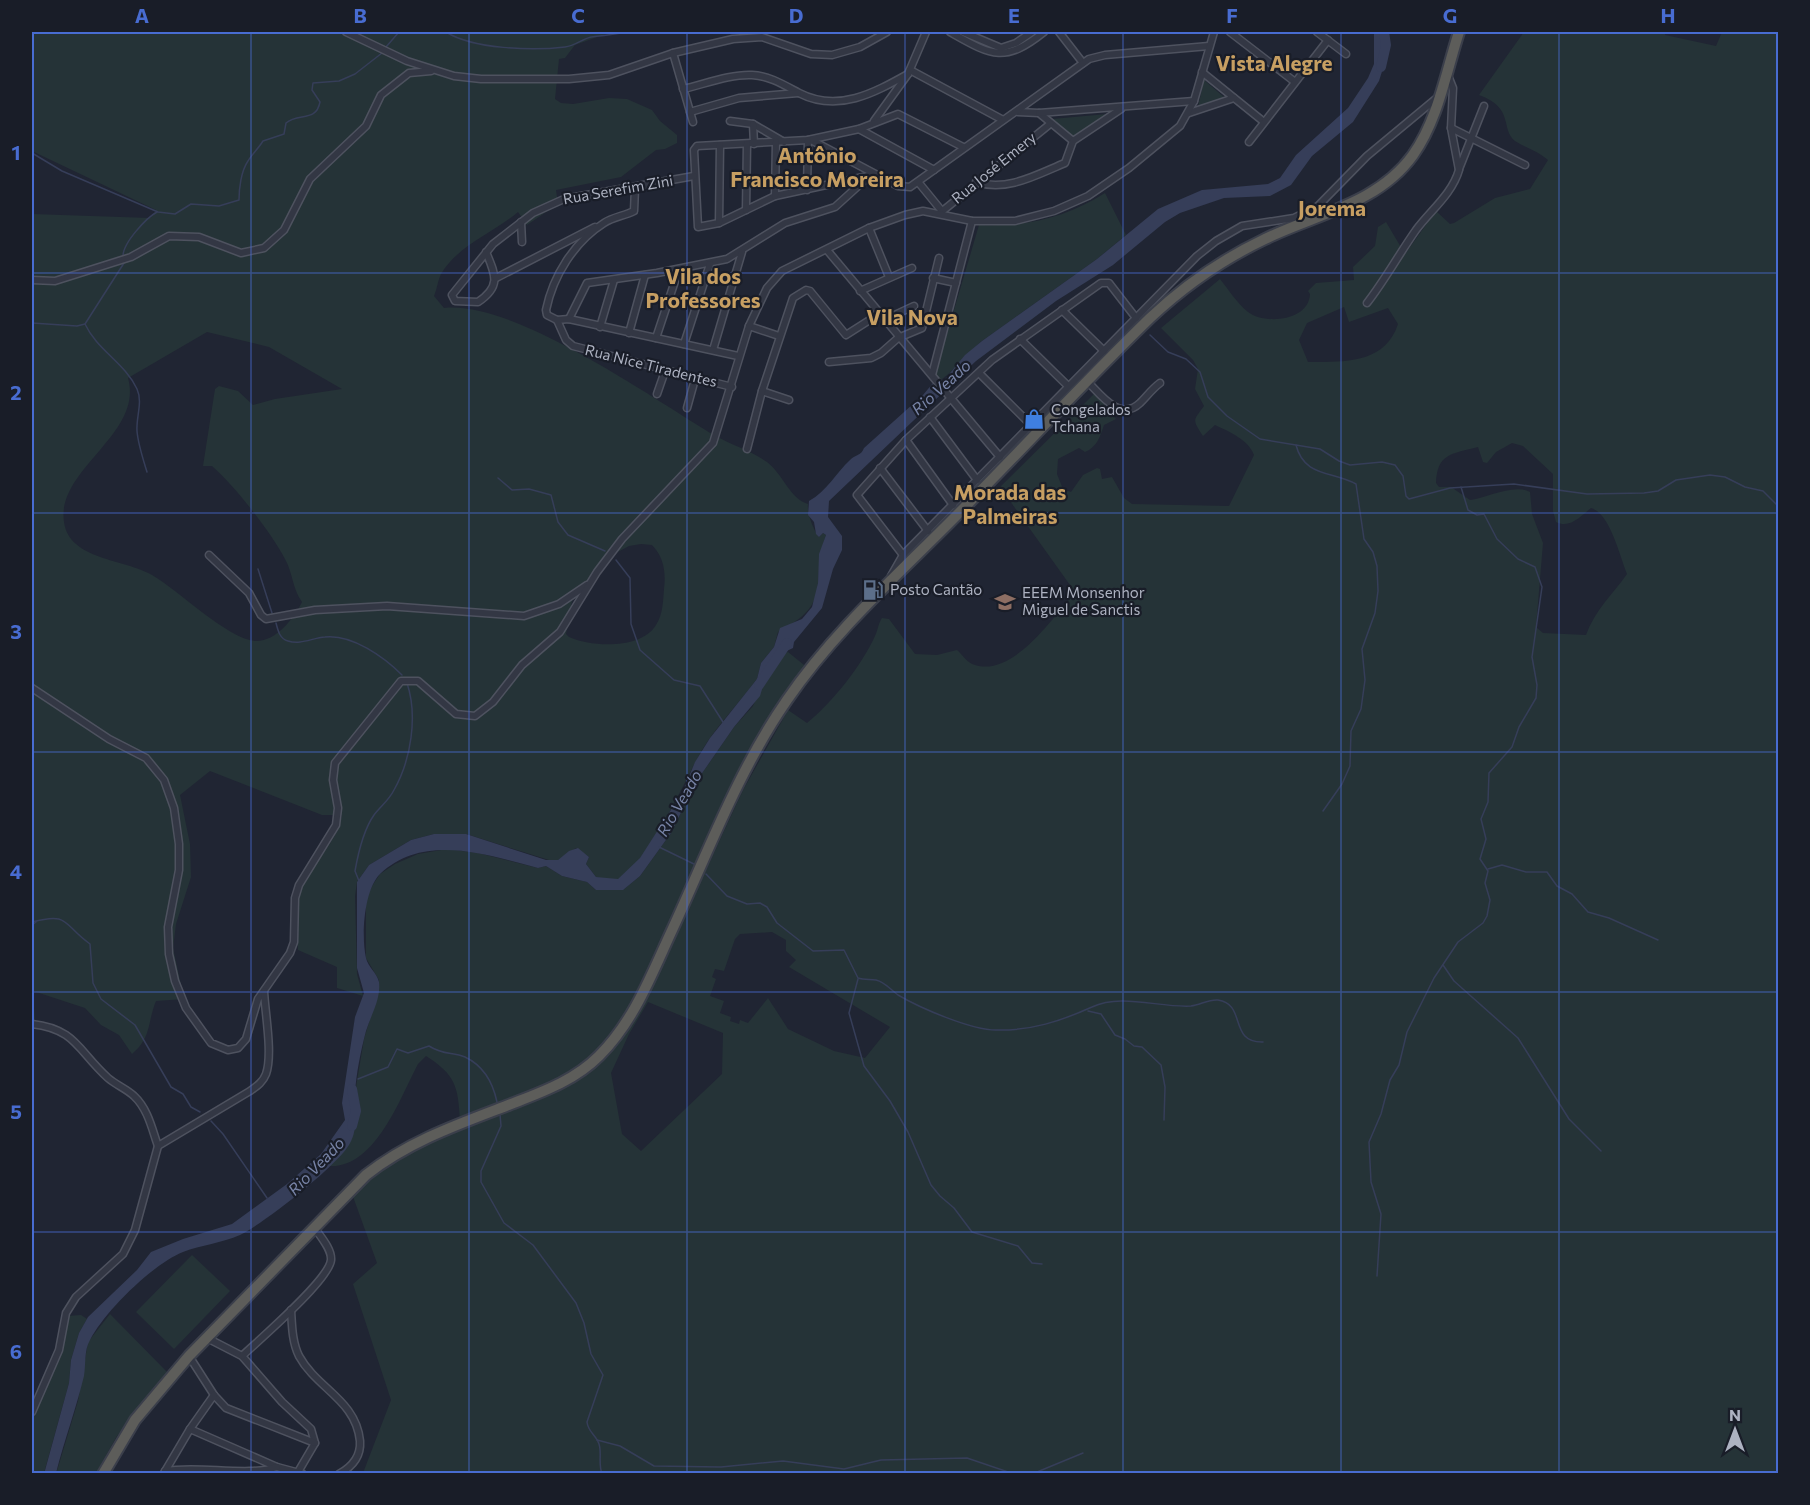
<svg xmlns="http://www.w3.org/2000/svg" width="1810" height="1505" font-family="Commissioner,sans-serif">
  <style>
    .green { fill: #253337; fill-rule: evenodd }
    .water { fill: #363e59 }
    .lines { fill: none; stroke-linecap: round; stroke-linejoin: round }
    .stream { stroke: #363e59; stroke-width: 1.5 }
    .river { stroke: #363e59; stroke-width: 10 }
    .minor-casing { stroke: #4e525f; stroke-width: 9 }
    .trunk-casing { stroke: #3b3f4b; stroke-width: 14 }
    .minor { stroke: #333744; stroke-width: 6 }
    .trunk { stroke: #5d5d5a; stroke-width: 10 }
    .grid { fill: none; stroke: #486cd1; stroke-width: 1.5; stroke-opacity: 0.55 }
    .labels { text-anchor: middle; stroke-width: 4.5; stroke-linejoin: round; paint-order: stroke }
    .street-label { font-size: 15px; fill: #adb2c1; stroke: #191d28 }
    .poi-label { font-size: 15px; fill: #adb2c1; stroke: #191d28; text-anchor: start }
    .water-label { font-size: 16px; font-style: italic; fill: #7884a7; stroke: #191d28 }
    .district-label { font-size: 21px; font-weight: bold; fill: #c79f62; stroke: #191d28 }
    .neatline { fill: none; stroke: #486cd1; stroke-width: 2 }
    .grid-label { font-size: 20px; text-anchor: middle; font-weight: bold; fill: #486cd1 }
  </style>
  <rect width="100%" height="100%" fill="#202533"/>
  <g class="green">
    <path d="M32,32H611L575,45L565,58L559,59L555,99L561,103L573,104L609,98L627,99L652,110L660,121L677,135V143L665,149L656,150L621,177L556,190L558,204L527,225L518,212C495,232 457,246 441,274C438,280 437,289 434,296L444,308C514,300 652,398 714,435C731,445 752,451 767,462C783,474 790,499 808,504C807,514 813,529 819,537L823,533L826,535C809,585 835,602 778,632L774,647L761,663L757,679C737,706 711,731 696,761C683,786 644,868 619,879C612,882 602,879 596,877L586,864L589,857L576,848L558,860H549L466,834H434L411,840L369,865L357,882L355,896L357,974L363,996L337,988V967L298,950C297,932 294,910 300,893C309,864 336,846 342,815H322L210,771L180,795L190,844L191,877L176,924L173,948L184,999L156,1001C147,1023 152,1037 132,1054L119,1035L101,1025L85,1008L33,991L35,1022H32V214L150,218L156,210L32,151ZM207,332L269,347L342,389L275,399L253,405L238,391L219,386L215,389L203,466H212C234,485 271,532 285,559C293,573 292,588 302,602C294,618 276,642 255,641C228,639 178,590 152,575C125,559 69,560 64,522C56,469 144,434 128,378ZM641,544L652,545C664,557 666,573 664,589C663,601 663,614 656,625C641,650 591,647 569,637L566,634L572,601L614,554L629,546Z"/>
    <path d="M1524,32H1665V35L1716,46L1722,32H1778V1473H363L391,1400L353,1284L377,1263L351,1191L366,1178L426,1144L545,1096L584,1075L660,969L743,790L788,710L807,723C832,703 862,665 875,636C878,630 878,624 882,618L889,619L915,654L937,655L957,650C963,655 967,663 975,665C1014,677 1054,616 1075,592L1000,487L1092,396L1095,393L1116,419L1104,425C1100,437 1097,447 1085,452L1079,448L1058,459L1057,474L1063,489L1071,492L1083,475L1097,468L1100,469L1102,479L1112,477L1124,498L1132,504L1229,506L1254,455C1249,440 1228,431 1215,425L1203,436C1192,419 1193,421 1204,406L1195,389L1198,369L1193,360L1161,328L1220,279C1228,289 1237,303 1248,312C1265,325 1309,321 1310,294L1308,291L1316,283L1354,280L1353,267L1375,246L1378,227L1386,222L1405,254L1436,211L1450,224L1454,223L1495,198L1530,189L1548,160C1538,151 1526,148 1515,141C1500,129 1515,108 1479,95ZM1344,307L1349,322L1388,308L1398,324C1385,364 1344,362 1308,362L1299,340L1307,323ZM1512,443L1523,446L1553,474V511L1556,522C1570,529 1581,516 1591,508C1610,513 1620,557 1627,574C1612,595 1595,610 1586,635L1543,633L1536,627L1543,543L1532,514L1530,492C1515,483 1486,498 1470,500L1451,487H1439L1436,483C1437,453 1452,454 1478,447L1483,462L1487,463L1496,452ZM772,932L786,940V951L796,960L789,967L890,1027L865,1058L834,1051L788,1029L768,998L748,1023L740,1020L739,1024L730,1021L731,1017L720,1013L724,1001L710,996L716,979L712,977L715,969L724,971L735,939L740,934ZM648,1002L723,1033L722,1074L641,1151L622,1134L611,1073L629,1034Z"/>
    <path d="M1204,80L1225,98L1198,107Z"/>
    <path d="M1107,114L1073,139L1052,119Z"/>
    <path d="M1105,193L1126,235L1097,259L982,341C970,350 947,379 937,382L934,378L979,225C1026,227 1065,218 1105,193Z"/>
    <path d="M788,652L809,669L773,722L630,1011L593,1058L565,1078L460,1120C458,1087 456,1075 426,1056L418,1064C400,1098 375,1169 329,1166L347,1148L357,1121L355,1093L364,1039L378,992L379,980L366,958V899L372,886L380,874L395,864L418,854L447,849L478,853L538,868L546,866L562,876L587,882L596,890L624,889L640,876L671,833L696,782L734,727L753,706L770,663L776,656Z"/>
    <path d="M192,1255L230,1291L174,1349L136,1312Z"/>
    <path d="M110,1314L167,1372L117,1436L96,1473L56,1474L78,1401L88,1342Z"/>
    <path d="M81,1315L87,1319L79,1333L71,1360L69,1383L44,1473L32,1474V1422L67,1316Z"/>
  </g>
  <path class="water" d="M1374,32H1385V62L1379,81L1353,122L1312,156L1291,185L1270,196L1224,198L1180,213L1165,222L1113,265L1056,301L976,361L829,501L828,517L842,536V550L833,569L822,608L794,642L793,648L776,656L770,663L760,696L734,727L696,782L671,833L640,876L623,890H596L587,882L562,876L546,866L538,868C488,855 424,832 380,874C364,890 361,936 366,958C368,967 377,973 379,982C381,999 371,1015 366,1031C361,1050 356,1074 355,1094C353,1114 360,1130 347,1148C330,1171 266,1222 240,1235C222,1243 201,1245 183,1252C153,1264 105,1311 90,1340C84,1350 86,1364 84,1376C76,1409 64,1441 56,1473L44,1474L69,1383L71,1360L79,1333L88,1317L137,1270L151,1252L183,1239L232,1224L287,1184L321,1154L345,1120L342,1103L355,1017L364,993L357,968V882L369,865L411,840L434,834H466L546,860H558L569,851L578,848L589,857L586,864L596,877L618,879L640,858L683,791L695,762L710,738L757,679L761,663L774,647L780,628L802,619L812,607L818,583L819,554L826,535L823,533L819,537L816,534L814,522L808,515L809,501C827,491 836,473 850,460C856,454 861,456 864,448L923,395L933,383L945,379L965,355L982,341L1097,259L1158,209L1202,190L1268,184L1280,178L1296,155L1348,108L1368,78L1374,64Z"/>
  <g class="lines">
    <g class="stream">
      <path d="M446,32C473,49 532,51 565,47C575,46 582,39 591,37C603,36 615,34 628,32"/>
      <path d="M386,47L399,32"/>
      <path d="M32,153L62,171L158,212L175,214L191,204L219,206L239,200C239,189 241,171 248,161C252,154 258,149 263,141L284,134L286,123C298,112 316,123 320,102L312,90L313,83L339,81L355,74L382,53"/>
      <path d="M123,256C123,243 146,218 157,212"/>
      <path d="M32,323L77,326L85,324L124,263"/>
      <path d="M85,324C97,350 125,363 137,389C143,402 136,417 137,431C138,444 143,459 147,472"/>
      <path d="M1150,335L1168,352L1186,359L1200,372L1208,397L1227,416L1260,439L1320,449L1339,461L1350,465L1382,462L1395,465L1403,476L1406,496L1409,499L1450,488L1514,484L1587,494L1644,493L1658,491L1676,480L1710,475L1725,477L1745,487L1763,491L1778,506"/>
      <path d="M1296,445C1304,477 1332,471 1356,484L1364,539L1373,552L1377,566L1378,591L1375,613L1362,649L1365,680L1361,709L1351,731L1350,766L1342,784L1323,811"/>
      <path d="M498,478L512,490L529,489L551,495L558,522L568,535L605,551"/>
      <path d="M616,560L630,578L631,624L640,650L674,680L700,686L723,722"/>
      <path d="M258,569L272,613"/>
      <path d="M276,623C278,631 280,639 288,641C301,645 312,638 325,637C352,634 384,657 402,675"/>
      <path d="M659,847L696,865"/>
      <path d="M1488,869L1502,865L1526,872H1547L1557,886L1572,894L1588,912L1609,918L1658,940"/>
      <path d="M706,874L727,896L747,904L760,903L767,907L777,923L813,951L844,950L858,978C864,980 870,979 876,980C885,982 891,990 898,995C920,1008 971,1030 996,1030C1031,1031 1061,1021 1092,1007C1121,993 1160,1008 1191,1006C1200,1005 1209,999 1218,1000C1247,1004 1228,1043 1263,1042"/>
      <path d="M359,881L355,871C358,854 364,829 374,815C381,806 389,800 394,790C411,760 418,716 407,683"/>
      <path d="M32,922C70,912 62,924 90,944L93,983L101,999L135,1025L171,1087L183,1094L191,1107L200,1112"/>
      <path d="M32,925L36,922"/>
      <path d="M1443,965L1454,981L1518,1038L1569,1119L1601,1151"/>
      <path d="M858,979L849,1013L864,1066L890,1101L908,1132L931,1185L940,1196L954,1208L972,1232L1018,1246L1032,1263L1042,1264"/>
      <path d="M1088,1011L1101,1014L1115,1035L1125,1039L1134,1046L1142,1047L1161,1065L1165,1087L1164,1120"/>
      <path d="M358,1079L388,1067L397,1049L408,1053L429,1046C443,1055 452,1052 465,1057C484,1066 493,1083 497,1102"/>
      <path d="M500,1114L501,1126L481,1171V1182L504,1223L533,1245L576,1303L584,1323L591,1354L603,1375L587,1422C588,1432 596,1435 599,1444C602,1453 598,1463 602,1474"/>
      <path d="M211,1121L223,1134L267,1198"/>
      <path d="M1377,1276L1381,1214L1371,1182L1369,1142L1381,1114L1390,1080L1399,1065L1407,1032L1434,978L1458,942L1483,923L1487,916L1490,900L1485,883L1488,871L1480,859L1486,839L1481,819L1488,802L1489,773L1512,747L1519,727L1536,698L1537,685L1532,657L1542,587L1535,567L1518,559L1497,539L1484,514L1477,515L1468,510L1461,487"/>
      <path d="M597,1440L620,1446L654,1466L721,1467L783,1461L844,1469L881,1460L967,1458L1014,1474"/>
      <path d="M1027,1474L1037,1472L1083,1453"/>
    </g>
    <g class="river">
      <path d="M1381,67L1386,45L1384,32"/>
      <path d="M759,685L787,643"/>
      <path d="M352,1126L356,1111L352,1089"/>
    </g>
    <g class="minor-casing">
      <g id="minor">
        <path d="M346,32L407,61L454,76L481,79H569L609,75L673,53L733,39L762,37L811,54L832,55L860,47L887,32"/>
        <path d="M950,32C991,55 1004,64 1044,32"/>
        <path d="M963,32L1001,48L1016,43L1032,32"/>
        <path d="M1059,32L1083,63"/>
        <path d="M1230,32L1295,82"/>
        <path d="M1317,32L1346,54"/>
        <path d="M673,53L693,122"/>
        <path d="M910,70L1003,120"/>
        <path d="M1202,72L1264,122"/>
        <path d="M683,89C705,84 730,74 752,75C770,76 784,85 799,93C838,113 874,93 908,74"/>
        <path d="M690,112L739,98L798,93"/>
        <path d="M1018,112L1039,113L1073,141"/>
        <path d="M1039,113L1194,101"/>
        <path d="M1189,113L1234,98"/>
        <path d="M730,121L753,124L784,142"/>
        <path d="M874,121L908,74L926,32"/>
        <path d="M753,124L754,144"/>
        <path d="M1451,128L1525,165"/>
        <path d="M859,129L934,170"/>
        <path d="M811,140L898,186L910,187L1089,59L1105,55L1209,46"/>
        <path d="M1249,142L1328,40"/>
        <path d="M1459,169L1484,106"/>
        <path d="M868,176L775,196L719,223L698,227L694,150L697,146L808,140L859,129L898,114L963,147"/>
        <path d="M976,182C1007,192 1036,175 1065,163L1073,141L1121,109"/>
        <path d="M919,183L941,210"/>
        <path d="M807,190L808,140"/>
        <path d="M775,196L776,142"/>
        <path d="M746,210L747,144"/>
        <path d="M940,213L1050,124"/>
        <path d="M521,222L522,242"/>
        <path d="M719,223L720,145"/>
        <path d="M869,228L889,277"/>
        <path d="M827,250L1000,457"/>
        <path d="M486,252C495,274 502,286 478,302L455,301L452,295L493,244L533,213L564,199L694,176"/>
        <path d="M496,278L595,227"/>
        <path d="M933,278L956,283"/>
        <path d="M32,280L55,281L131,257L169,236L199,237L241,253L264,248L284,230L310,179L366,126L381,95L409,73L431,71"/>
        <path d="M860,291L912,268"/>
        <path d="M1367,303C1385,280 1399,254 1416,230C1431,210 1452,194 1459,170L1451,128L1453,88L1447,73"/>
        <path d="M1062,310L1104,351"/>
        <path d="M569,319L587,283L657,273L727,259L785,223L835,207L867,178"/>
        <path d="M557,320L547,315L546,310C553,276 574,242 604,223C613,217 624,216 634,211L635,188"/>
        <path d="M884,320L914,306"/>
        <path d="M749,326L779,336"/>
        <path d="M600,327L614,280"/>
        <path d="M629,333L645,275"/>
        <path d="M656,338L679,269"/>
        <path d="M1020,339L1068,386"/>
        <path d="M684,344L710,264"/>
        <path d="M713,350L742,252"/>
        <path d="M829,362L871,358L881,353L898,338L922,328L939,258"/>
        <path d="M979,373L1031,425"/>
        <path d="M932,375L972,221"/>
        <path d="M1087,381C1101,395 1120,422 1140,403C1147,396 1152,389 1160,383"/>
        <path d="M732,387L573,346L566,340L557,320L569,319L738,356"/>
        <path d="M762,391L789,400"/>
        <path d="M657,394L665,371"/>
        <path d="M687,408L695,379"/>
        <path d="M930,417L977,480"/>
        <path d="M906,440L953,505"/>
        <path d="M747,449L762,391L793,298L806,290L810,291L846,335L879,314"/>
        <path d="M880,468L928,531"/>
        <path d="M209,555L249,593L261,615L266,619L315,610L387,606L524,616L559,604L587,585"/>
        <path d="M903,555L857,495L906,440L992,360L1101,283H1109L1136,318"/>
        <path d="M891,576L903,555L1197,256L1216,241L1242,226L1294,218L1318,206L1367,156L1438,97"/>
        <path d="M32,688L109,739L146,758L164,780L174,808L179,844V870L168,927L169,954L175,981L186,1008L211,1043L228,1050L238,1048L246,1039L258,999L290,953L294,942L295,898L299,885L336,825L338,808L333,780L335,763L401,681H418L456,714L475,716L493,702L522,665L560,632L597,572L622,539L713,443L749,326L767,288L782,271L869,228L905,215L923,211L972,221H1015L1054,211L1088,196L1129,168L1180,126L1194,101L1214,32"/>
        <path d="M32,1024C76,1029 78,1051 108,1078C116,1085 127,1089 134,1096C148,1109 152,1129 158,1146"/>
        <path d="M291,1310C292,1325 292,1342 299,1356C317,1389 356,1400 360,1441C361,1456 352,1467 339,1474"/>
        <path d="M207,1338L242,1356L282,1402L311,1429L315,1443L298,1472"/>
        <path d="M189,1356L214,1395L226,1408L315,1443"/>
        <path d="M242,1356C259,1340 329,1280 331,1260C332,1249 320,1236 314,1227"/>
        <path d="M32,1412L59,1350L66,1313L76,1297L123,1254L135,1230L158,1146L250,1091C257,1086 263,1082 266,1074C273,1054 265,1013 264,991"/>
        <path d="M190,1429L277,1467L303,1474"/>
        <path d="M165,1471C200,1465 247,1477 277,1467"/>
        <path d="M164,1473L190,1429L214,1395"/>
      </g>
    </g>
    <g class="trunk-casing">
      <path id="trunk" d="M103,1474L135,1420L189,1356L366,1175C408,1142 456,1125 506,1106C539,1093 573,1082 599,1056C635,1020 652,973 673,928C708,852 739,769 787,700C832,634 892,580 948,524C1016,456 1081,385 1150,318C1184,286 1223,259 1265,239C1316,214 1378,204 1413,155C1438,120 1446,72 1459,32"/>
    </g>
    <use href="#minor" class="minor"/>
    <use href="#trunk" class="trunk"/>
  </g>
  <path class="grid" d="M251,32V1474M469,32V1474M687,32V1474M905,32V1474M1123,32V1474M1341,32V1474M1559,32V1474M32,273H1778M32,513H1778M32,752H1778M32,992H1778M32,1232H1778"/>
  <defs>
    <g id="shop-bare" transform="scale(1.62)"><path d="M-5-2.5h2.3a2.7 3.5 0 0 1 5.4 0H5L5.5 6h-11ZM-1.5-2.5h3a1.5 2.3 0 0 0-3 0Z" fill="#3f7fe0" stroke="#191d28" stroke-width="2.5" paint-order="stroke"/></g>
    <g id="fuel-bare" transform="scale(1.62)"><path d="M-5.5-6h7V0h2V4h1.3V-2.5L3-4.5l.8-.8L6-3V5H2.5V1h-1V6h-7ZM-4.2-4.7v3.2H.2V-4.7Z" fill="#5c6f8a" stroke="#191d28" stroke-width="2.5" paint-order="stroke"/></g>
    <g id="school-bare" transform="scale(1.62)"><path d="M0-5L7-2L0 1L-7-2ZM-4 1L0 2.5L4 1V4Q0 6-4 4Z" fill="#8d6e63" stroke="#191d28" stroke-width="2.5" paint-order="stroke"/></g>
  </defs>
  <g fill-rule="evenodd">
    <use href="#shop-bare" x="1034" y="419"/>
    <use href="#fuel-bare" x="873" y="590"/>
    <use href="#school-bare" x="1005" y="602"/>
  </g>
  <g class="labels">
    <g class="street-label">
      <text transform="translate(994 168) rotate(-39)" y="5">Rua José Emery</text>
      <text transform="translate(618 190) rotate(-10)" y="5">Rua Serefim Zini</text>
      <text transform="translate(651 366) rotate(14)" y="5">Rua Nice Tiradentes</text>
    </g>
    <g class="poi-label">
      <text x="1051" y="415">Congelados<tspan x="1051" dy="17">Tchana</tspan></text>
      <text x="890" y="595">Posto Cantão</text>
      <text x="1022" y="598">EEEM Monsenhor<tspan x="1022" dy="17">Miguel de Sanctis</tspan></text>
    </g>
    <g class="water-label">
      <text transform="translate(941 387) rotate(-42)" y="6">Rio Veado</text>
      <text transform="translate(679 803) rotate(-60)" y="6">Rio Veado</text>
      <text transform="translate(316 1166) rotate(-46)" y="6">Rio Veado</text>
    </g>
    <g class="district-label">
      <text x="1274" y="71">Vista Alegre</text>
      <text x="817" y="163">Antônio<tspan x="817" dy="24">Francisco Moreira</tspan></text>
      <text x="1332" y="216">Jorema</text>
      <text x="703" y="284">Vila dos<tspan x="703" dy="24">Professores</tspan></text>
      <text x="912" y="325">Vila Nova</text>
      <text x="1010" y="500">Morada das<tspan x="1010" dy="24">Palmeiras</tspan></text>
    </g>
  </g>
  <rect width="1810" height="1505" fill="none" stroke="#191d28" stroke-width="66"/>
  <g transform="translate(1735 1430)" stroke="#191d28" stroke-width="4.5" paint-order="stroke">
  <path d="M0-4.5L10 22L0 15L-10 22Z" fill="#adb2c1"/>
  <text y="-9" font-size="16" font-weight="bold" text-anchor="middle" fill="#adb2c1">N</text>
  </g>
  <rect x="33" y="33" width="1744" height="1439" class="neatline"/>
  <g class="grid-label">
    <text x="142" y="23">A</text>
    <text x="360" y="23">B</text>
    <text x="578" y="23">C</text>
    <text x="796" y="23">D</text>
    <text x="1014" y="23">E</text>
    <text x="1232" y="23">F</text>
    <text x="1450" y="23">G</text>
    <text x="1668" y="23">H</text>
    <text x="16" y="160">1</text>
    <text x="16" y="400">2</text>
    <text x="16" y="639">3</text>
    <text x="16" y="879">4</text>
    <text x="16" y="1119">5</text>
    <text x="16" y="1359">6</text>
  </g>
</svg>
